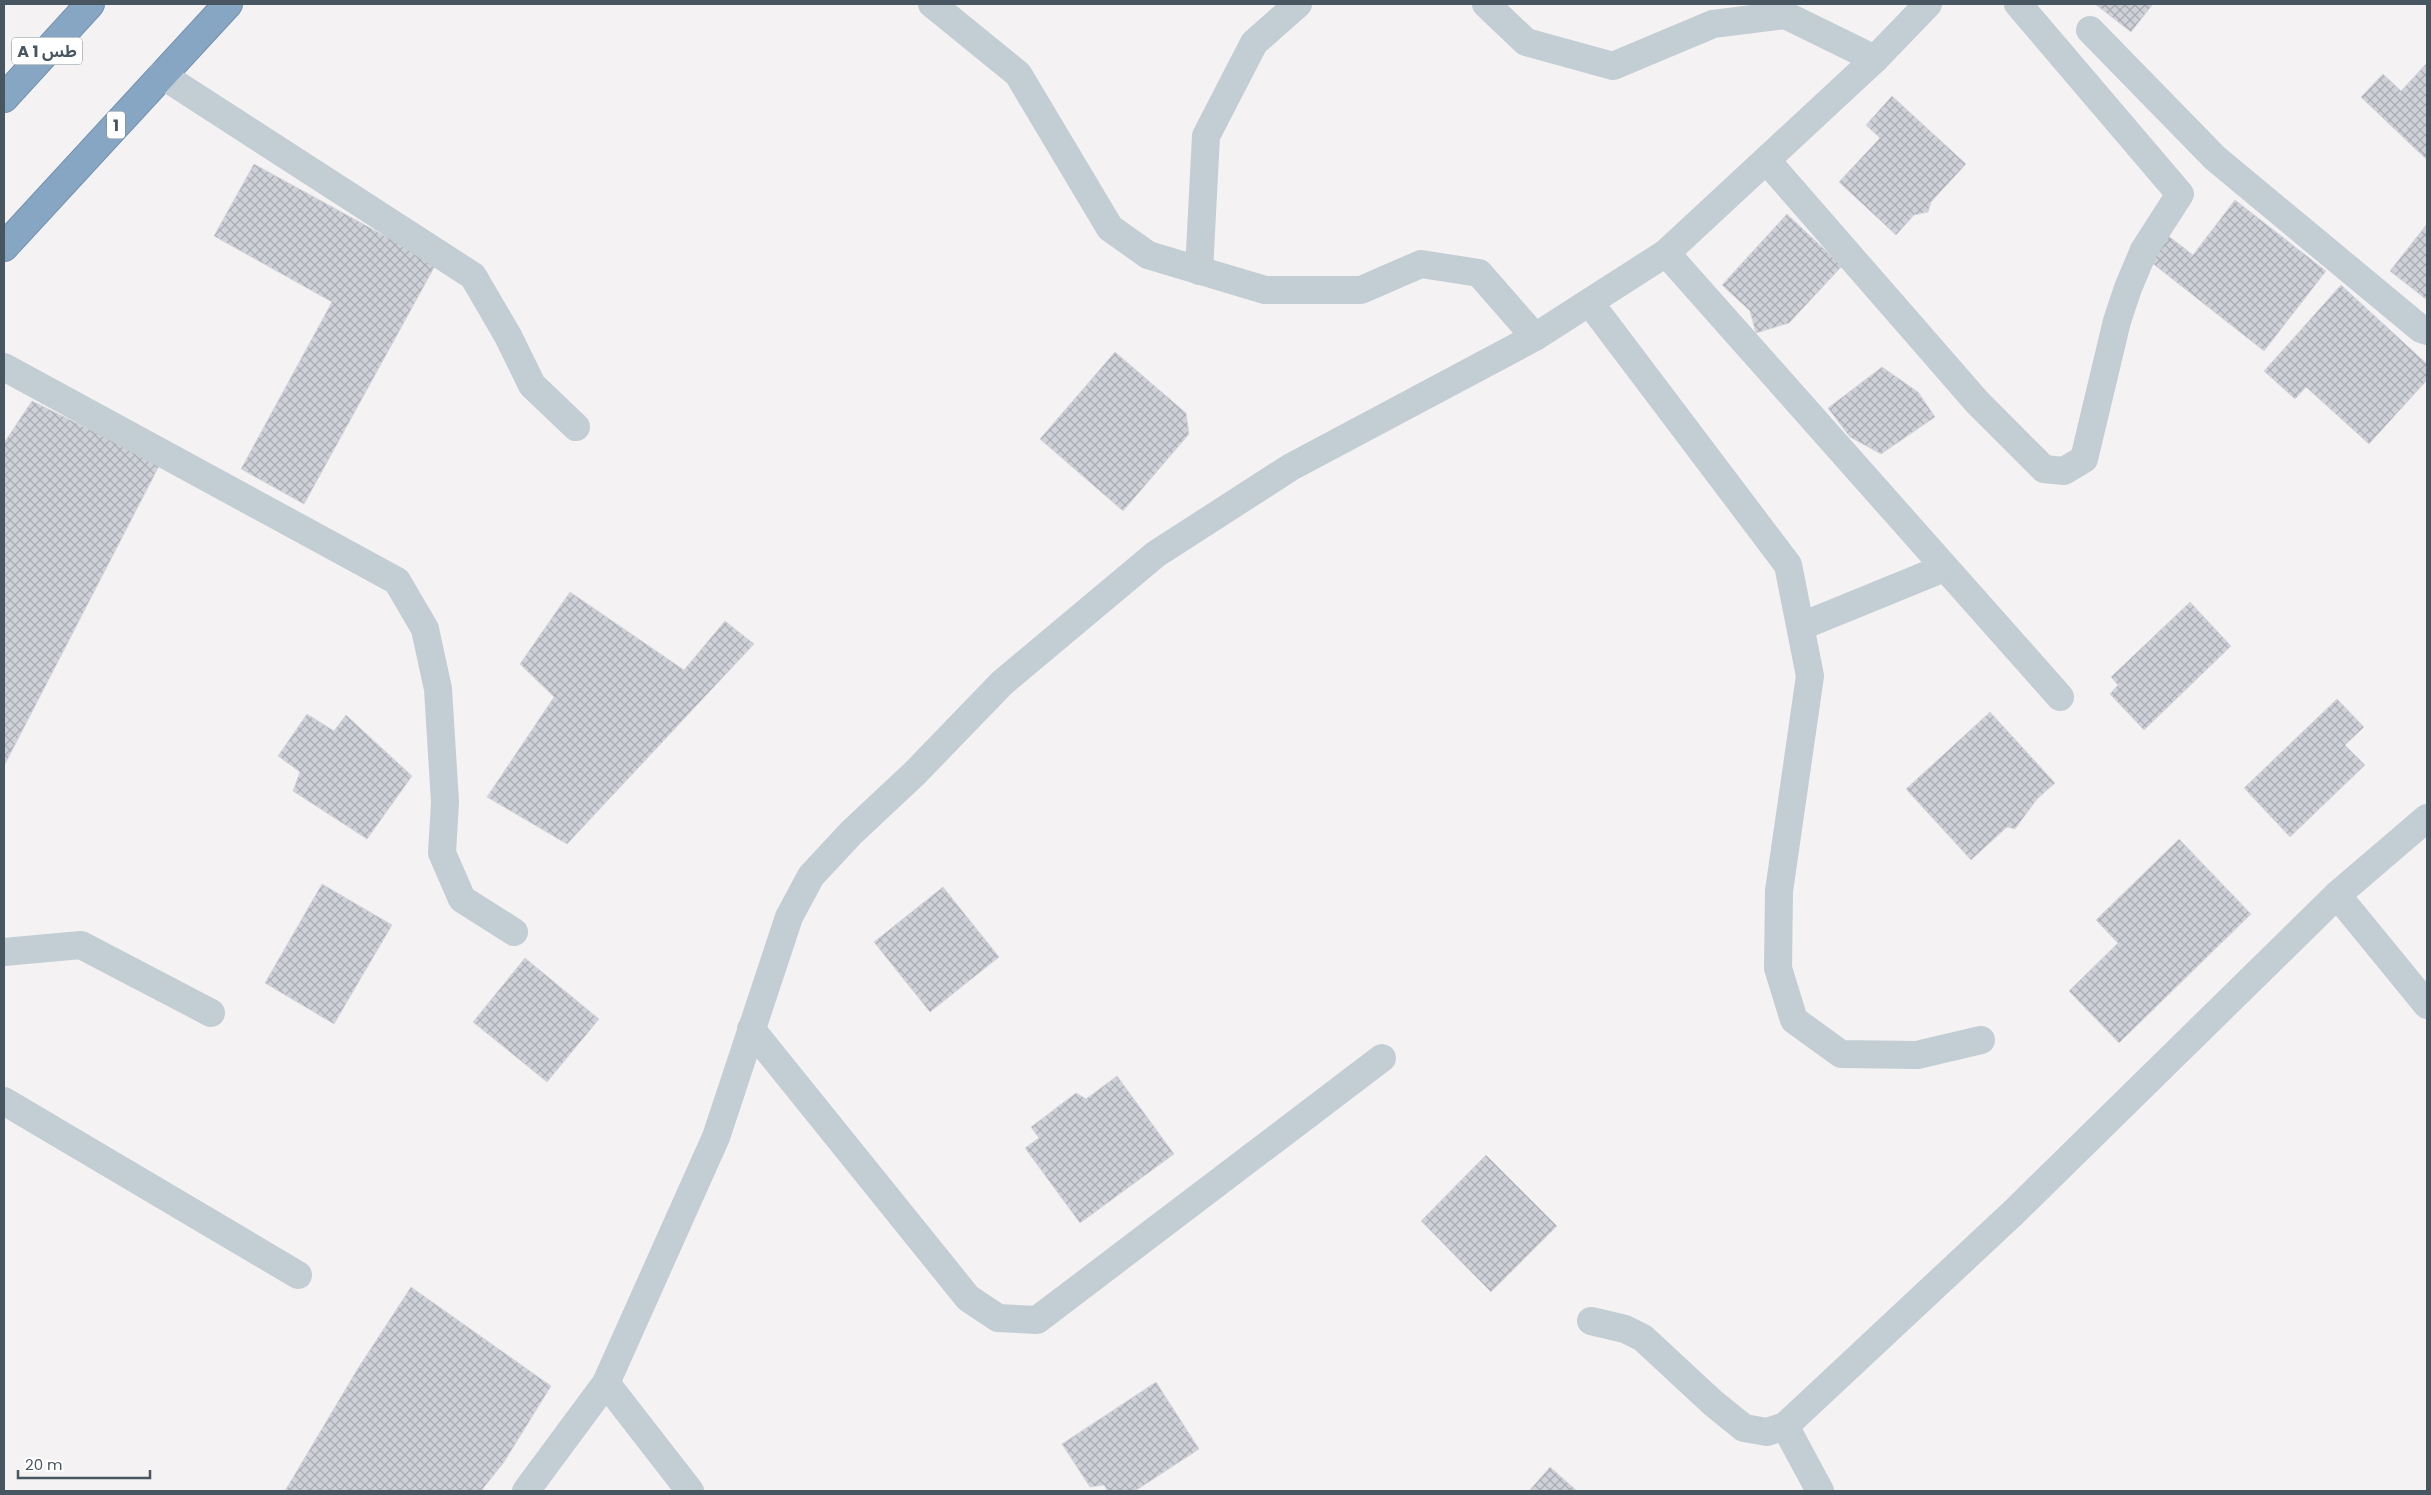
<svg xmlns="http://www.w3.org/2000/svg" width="2431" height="1495" font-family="Poppins,'Noto Sans Arabic',sans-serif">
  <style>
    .building { fill: url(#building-cross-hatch); stroke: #d6d8de }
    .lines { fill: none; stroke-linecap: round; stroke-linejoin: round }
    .highway-casing { stroke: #7291af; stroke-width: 30 }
    .street { stroke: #c2cdd4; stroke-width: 28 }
    .highway { stroke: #87a6c3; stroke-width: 28 }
    .labels { text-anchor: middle; stroke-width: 4; stroke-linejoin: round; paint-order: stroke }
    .shield { fill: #fff; stroke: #7f8990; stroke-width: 1 }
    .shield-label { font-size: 16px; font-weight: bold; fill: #485661 }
  </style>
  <defs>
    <pattern id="building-cross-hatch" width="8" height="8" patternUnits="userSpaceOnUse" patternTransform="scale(1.25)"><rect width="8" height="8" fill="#ced1d7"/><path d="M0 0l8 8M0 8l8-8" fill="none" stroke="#a9acb2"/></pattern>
  </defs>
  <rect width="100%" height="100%" fill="#f4f2f2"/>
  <g class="building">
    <path d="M2095,4H2153L2131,32Z"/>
    <path d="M2427,63V160L2361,97L2383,74L2401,91Z"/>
    <path d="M1892,96L1966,164L1931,202L1928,212L1914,215L1896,235L1839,182L1880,138L1866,125Z"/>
    <path d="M254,164L436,264L304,504L241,469L332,302L214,236Z"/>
    <path d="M2235,200L2326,271L2264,351L2147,259L2166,234L2193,255Z"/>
    <path d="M1787,214L1842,266L1789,323L1756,333L1750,311L1722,285Z"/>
    <path d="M2427,224V300L2390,271Z"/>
    <path d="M2341,285L2427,364V380L2369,444L2306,387L2295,399L2264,371Z"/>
    <path d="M1115,352L1186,413L1189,434L1123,511L1040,439Z"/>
    <path d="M1882,367L1918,392L1935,417L1881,454L1850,437L1828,408Z"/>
    <path d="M32,401L160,464L4,766V443Z"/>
    <path d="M570,592L684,670L725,621L754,644L567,844L487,797L554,697L520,664Z"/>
    <path d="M2190,602L2231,646L2144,730L2110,694L2118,685L2111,677Z"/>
    <path d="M2337,699L2364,727L2345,745L2365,765L2290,837L2244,788Z"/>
    <path d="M1990,712L2055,783L2037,799L2015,829L2007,827L1971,860L1906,789Z"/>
    <path d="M307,714L334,731L346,715L412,776L367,839L293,791L300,772L278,756Z"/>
    <path d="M2179,839L2251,914L2119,1043L2069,991L2118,943L2096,920Z"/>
    <path d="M322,884L392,925L334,1024L265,983Z"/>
    <path d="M943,887L999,957L930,1012L874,942Z"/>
    <path d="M525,958L599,1019L547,1082L473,1022Z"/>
    <path d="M1117,1076L1174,1154L1080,1223L1025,1148L1039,1138L1031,1127L1076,1093L1086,1099Z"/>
    <path d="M1486,1155L1557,1226L1491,1292L1421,1221Z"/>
    <path d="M411,1287L551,1386L504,1462L481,1491H285L357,1370Z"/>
    <path d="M1156,1382L1199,1449L1135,1491H1108L1104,1485L1090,1487L1062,1444Z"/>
    <path d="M1550,1467L1577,1491H1529Z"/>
  </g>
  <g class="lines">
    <g class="highway-casing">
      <g id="highway">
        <path d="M4,98L90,4"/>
        <path d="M4,247L228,4"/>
      </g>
    </g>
    <g class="street">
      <path d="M932,4L1018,74L1110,228L1148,255L1265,290H1361L1421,264L1479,273L1535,337"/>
      <path d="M1486,4L1526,42L1613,66L1713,24L1785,15L1875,59"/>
      <path d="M2090,30L2215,158L2421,329L2427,331"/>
      <path d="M162,75L473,276L508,336L532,385L576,427"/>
      <path d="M1767,161L1978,403L2044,469L2064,471L2084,459L2117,321L2128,288L2144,250L2180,194L2018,4"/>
      <path d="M1666,253L2060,697"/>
      <path d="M1199,271L1206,136L1254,43L1298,4"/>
      <path d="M1590,303L1788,565L1810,676L1779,891L1778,968L1794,1020L1841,1054L1917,1055L1981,1040"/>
      <path d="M4,367L397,581L425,629L438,689L445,802L442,853L462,899L514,932"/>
      <path d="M1802,626L1944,568"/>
      <path d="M2337,895L2427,1005"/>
      <path d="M4,952L81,945L211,1013"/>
      <path d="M751,1029L968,1298L998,1318L1037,1320L1382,1058"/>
      <path d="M4,1101L298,1275"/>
      <path d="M1591,1321L1625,1329L1643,1338L1713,1403L1744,1428L1767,1432L1785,1426L2013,1213L2337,895L2427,818"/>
      <path d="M606,1383L690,1491"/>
      <path d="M1785,1426L1820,1491"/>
      <path d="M526,1491L606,1383L716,1137L789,917L811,876L851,833L915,773L1002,683L1156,554L1291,467L1535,337L1666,253L1875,59L1928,4"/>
    </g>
    <use href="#highway" class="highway"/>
  </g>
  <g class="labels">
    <g class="shield">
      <rect x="12" y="37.5" width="70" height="27" rx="4"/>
      <rect x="107" y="111.5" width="18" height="27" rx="4"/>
    </g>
    <g class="shield-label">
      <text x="47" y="57">A 1 طس</text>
      <text x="116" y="131">1</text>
    </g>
  </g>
  <rect width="2431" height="1495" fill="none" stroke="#485661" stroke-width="10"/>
  <path d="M18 1470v8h132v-8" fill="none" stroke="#485661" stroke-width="2.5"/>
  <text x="25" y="1470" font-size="15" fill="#485661" stroke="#ffffff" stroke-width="4" paint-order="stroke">20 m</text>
</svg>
